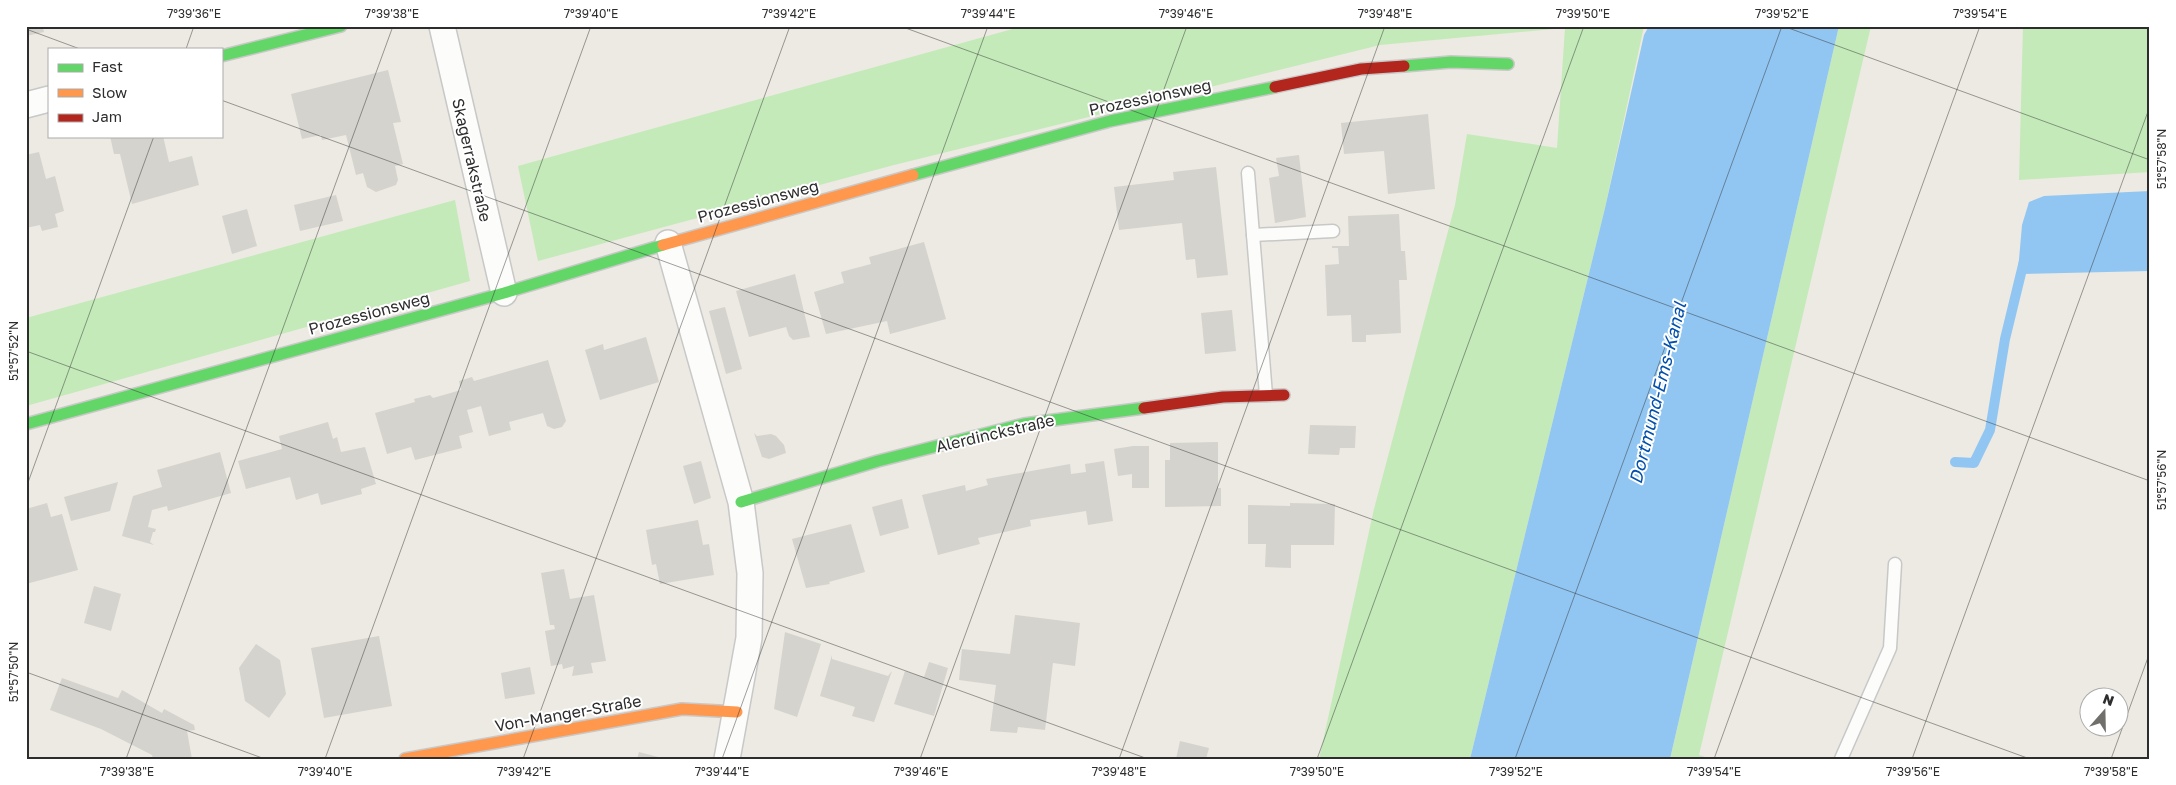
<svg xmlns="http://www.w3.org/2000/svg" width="2176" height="785" font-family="'Golos Text',sans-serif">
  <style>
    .green { fill: #c4eab9 }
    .water { fill: #92c6f2 }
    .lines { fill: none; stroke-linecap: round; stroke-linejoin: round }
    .stream { stroke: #92c6f2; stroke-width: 10 }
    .building { fill: #d5d3cd }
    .lane-casing { stroke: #c9c8c8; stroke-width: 15 }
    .street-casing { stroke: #c9c8c8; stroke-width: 28 }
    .fast-casing { stroke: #c9c8c8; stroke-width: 14 }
    .slow-casing { stroke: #c9c8c8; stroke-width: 14 }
    .jam-casing { stroke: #c9c8c8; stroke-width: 14 }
    .lane { stroke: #fcfcfb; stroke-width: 12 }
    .street { stroke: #fcfcfb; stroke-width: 25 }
    .fast { stroke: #63d668; stroke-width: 11 }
    .slow { stroke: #ff974d; stroke-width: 11 }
    .jam { stroke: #b3261e; stroke-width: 11 }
    .ticks { fill: none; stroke: #2d2d2d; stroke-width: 1; stroke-opacity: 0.45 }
    .labels { text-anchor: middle; stroke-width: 4; stroke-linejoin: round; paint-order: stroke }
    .street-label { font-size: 16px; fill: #2d2d2d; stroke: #fff }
    .water-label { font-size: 18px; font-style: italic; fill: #024fac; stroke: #fff }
    .neatline { fill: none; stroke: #2d2d2d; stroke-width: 2 }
    .ticks-label { font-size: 12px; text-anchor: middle; fill: #2d2d2d }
  </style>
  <rect width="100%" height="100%" fill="#eceae2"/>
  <g class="green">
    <path d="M1023,26H1644L1605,208L1470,759H1319L1374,509L1455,205L1467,134L1557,148L1565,28L1380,45L894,165L538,261L518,166Z"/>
    <path d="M1839,26H1871L1699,755L1712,759H1670Z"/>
    <path d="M2023,26H2150V172L2019,180Z"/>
    <path d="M455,200L470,281L26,406V318Z"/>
  </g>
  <g class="water">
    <path d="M1649,26H1839L1670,759H1470L1605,208L1644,35Z"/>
    <path d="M2150,191V271L2020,274L2018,271L2022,225L2029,202L2044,196Z"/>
  </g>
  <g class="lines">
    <path class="stream" d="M1955,462L1974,463L1990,430L2005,339L2024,261"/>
  </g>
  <g class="building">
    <path d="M26,26H49V27L43,28L44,32L26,36Z"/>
    <path d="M388,70L401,122L393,123L403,164L395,166L398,180L396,185L376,192L367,187L363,173L356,175L346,135L322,140L321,135L302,139L291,94Z"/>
    <path d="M1428,114L1435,189L1388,194L1384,151L1344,154L1341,123Z"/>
    <path d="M110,136H163L169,162L192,156L199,185L132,204L120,154H114Z"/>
    <path d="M39,152L46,179L55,176L64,211L55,214L58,227L42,231L40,225L26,228V155Z"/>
    <path d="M1299,155L1306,217L1275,223L1269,178L1279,176L1276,158Z"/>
    <path d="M1216,167L1228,275L1197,278L1195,259L1186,260L1182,223L1119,230L1114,187L1174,180L1173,172Z"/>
    <path d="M336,195L343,221L300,231L294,205Z"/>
    <path d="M247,209L257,246L232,254L222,216Z"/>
    <path d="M1399,214L1401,251H1405L1407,280H1399L1401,333L1366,335V342H1352L1351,315L1327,316L1325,265L1339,264L1338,248H1332V246H1349L1348,216Z"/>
    <path d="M924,242L946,319L890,334L887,321L826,334L814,292L844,283L841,272L871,264L869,257Z"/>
    <path d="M795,274L810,337L793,340L789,336L786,327L749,337L736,291Z"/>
    <path d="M725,307L742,369L726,374L709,311Z"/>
    <path d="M1232,310L1236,351L1205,354L1201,313Z"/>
    <path d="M646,337L659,382L600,400L585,350L603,344L604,350Z"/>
    <path d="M548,360L566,421L562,427L554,429L547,426L543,413L509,422L511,430L489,436L481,406L467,410L473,432L459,436L462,448L415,460L411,447L387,454L375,413L415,402L414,399L430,395L433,398L461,390L459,381L472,377L474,381Z"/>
    <path d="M328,422L333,439L337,437L341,452L365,447L376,484L361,489L362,494L321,505L318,493L296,500L290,477L246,489L238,461L282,449L279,436Z"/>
    <path d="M1310,425L1356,426L1355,448H1340L1339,455L1308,454Z"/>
    <path d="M754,433L757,436L771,434L776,436L784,445L786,453L769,459L762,457Z"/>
    <path d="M1218,442V488H1221V506L1165,507V460H1170V443Z"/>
    <path d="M1133,446H1149V488H1132V474L1118,476L1114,449Z"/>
    <path d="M220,452L231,493L168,511L167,506L152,510L148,527L156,529L155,532H153L150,542L154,545L122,536L133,496L162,487L157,470Z"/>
    <path d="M701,461L711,498L694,504L683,466Z"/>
    <path d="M1104,461L1113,521L1088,525L1086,511L1030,520L1031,526L978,538L980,544L938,555L922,495L965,485L966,491L988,485L986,479L1070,464L1071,474L1086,472L1085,464Z"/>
    <path d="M118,482L110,511L71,521L64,497Z"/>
    <path d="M902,499L909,528L880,536L872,507Z"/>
    <path d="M47,503L51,517L62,514L78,570L26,584V509Z"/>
    <path d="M1290,503L1335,504L1334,545H1291V568L1265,567L1266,544H1248V505L1290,506Z"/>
    <path d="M698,520L703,545L709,544L714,575L660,584L656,564L652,565L646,530Z"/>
    <path d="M851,524L865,572L829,582L830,584L806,588L792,539Z"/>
    <path d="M564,569L570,599L594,595L606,661L591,663L593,673L572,676L574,666L563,669L562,664L551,666L545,631L555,629L554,625H550L541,573Z"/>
    <path d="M94,586L121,594L111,631L84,623Z"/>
    <path d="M1015,615L1080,623L1075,666L1053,663L1045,730L1018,727L1017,733L990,731L996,685L959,680L962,649L1010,654Z"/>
    <path d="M785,632L821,644L797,717L774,709Z"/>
    <path d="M379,636L392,706L324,718L311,648Z"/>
    <path d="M256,644L280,660L286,694L269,718L245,701L239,668Z"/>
    <path d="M832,655V659L888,676L892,671L874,722L852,716L855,707L820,696Z"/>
    <path d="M929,662L948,668L934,716L894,704L905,671L924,677Z"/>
    <path d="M530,667L535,694L505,699L501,673Z"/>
    <path d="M62,678L118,698L122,690L162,713L164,709L194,725L195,730L187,731L192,759H153L152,755L101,729L50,710Z"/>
    <path d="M1180,741L1209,748L1206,759H1176Z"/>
    <path d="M639,752L662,758L661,759H637Z"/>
  </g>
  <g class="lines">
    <g class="lane-casing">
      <g id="lane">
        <path d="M1248,173L1266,395"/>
        <path d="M1253,235L1333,231"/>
        <path d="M1841,759L1890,648L1895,564"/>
      </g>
    </g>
    <g class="street-casing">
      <g id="street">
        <path d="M442,26L504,293"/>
        <path d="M26,105L49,99"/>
        <path d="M668,243L741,502L750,573L749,638L727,759"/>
      </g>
    </g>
    <g class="fast-casing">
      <g id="fast">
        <path d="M221,56L341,26"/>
        <path d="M1404,66L1451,62L1508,64"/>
        <path d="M913,175L1110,121L1275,87"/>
        <path d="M26,424L504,293L663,245"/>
        <path d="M741,502L878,461L1024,424L1144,408"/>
      </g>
    </g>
    <g class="slow-casing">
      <g id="slow">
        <path d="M663,245L913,175"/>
        <path d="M405,759L682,709L737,712"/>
      </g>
    </g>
    <g class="jam-casing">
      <g id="jam">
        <path d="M1275,87L1361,69L1404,66"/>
        <path d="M1144,408L1223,397L1284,395"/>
      </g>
    </g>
    <use href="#lane" class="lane"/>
    <use href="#street" class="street"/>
    <use href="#fast" class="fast"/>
    <use href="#slow" class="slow"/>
    <use href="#jam" class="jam"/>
  </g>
  <path class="ticks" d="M900,26L2150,481M1783,26L2150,160M26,29L80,49M186,49L194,26M221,100L2030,759M26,351L1148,759M26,488L154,136M26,672L265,759M126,759L393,26M325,759L591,26M523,759L790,26M722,759L988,26M920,759L1187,26M1119,759L1385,26M1317,759L1584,26M1515,759L1782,26M1714,759L1980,26M1912,759L2150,106M2111,759L2150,652"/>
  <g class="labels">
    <g class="street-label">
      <text transform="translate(1150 97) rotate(-12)" y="6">Prozessionsweg</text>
      <text transform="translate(472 160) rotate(77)" y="6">Skagerrakstraße</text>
      <text transform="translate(758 201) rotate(-15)" y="6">Prozessionsweg</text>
      <text transform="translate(369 313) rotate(-15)" y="6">Prozessionsweg</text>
      <text transform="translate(995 433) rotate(-13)" y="6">Alerdinckstraße</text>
      <text transform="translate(568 713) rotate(-10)" y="6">Von-Manger-Straße</text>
    </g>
    <g class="water-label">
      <text transform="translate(1658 393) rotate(-76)" y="6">Dortmund-Ems-Kanal</text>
    </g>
  </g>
  <rect width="2176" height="785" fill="none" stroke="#ffffff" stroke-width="55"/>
  <rect x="48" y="48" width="175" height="90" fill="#ffffff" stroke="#ababab"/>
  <rect x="58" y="64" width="25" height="8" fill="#63d668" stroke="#ababab"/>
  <text x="92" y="72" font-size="15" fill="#2d2d2d">Fast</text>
  <rect x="58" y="89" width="25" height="8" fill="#ff974d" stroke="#ababab"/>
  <text x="92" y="98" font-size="15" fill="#2d2d2d">Slow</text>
  <rect x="58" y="114" width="25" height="8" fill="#b3261e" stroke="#ababab"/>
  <text x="92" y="122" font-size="15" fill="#2d2d2d">Jam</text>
  <g transform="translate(2104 712) rotate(20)"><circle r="24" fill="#ffffff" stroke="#ababab"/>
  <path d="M0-4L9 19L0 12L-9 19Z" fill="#706f6c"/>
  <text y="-8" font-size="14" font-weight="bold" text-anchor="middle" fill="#2d2d2d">N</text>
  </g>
  <rect x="28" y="28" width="2120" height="730" class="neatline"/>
  <g class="ticks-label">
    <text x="194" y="18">7°39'36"E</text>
    <text x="392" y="18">7°39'38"E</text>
    <text x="591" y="18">7°39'40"E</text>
    <text x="789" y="18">7°39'42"E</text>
    <text x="988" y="18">7°39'44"E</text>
    <text x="1186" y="18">7°39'46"E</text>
    <text x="1385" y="18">7°39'48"E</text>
    <text x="1583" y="18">7°39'50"E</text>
    <text x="1782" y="18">7°39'52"E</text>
    <text x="1980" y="18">7°39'54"E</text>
    <text transform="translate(2162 159) rotate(-90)" y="4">51°57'58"N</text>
    <text transform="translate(14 351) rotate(-90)" y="4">51°57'52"N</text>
    <text transform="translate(2162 480) rotate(-90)" y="4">51°57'56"N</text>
    <text transform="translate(14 672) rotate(-90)" y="4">51°57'50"N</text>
    <text x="127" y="776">7°39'38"E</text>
    <text x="325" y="776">7°39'40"E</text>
    <text x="524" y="776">7°39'42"E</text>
    <text x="722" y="776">7°39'44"E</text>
    <text x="921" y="776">7°39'46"E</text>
    <text x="1119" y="776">7°39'48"E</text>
    <text x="1317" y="776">7°39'50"E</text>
    <text x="1516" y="776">7°39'52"E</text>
    <text x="1714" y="776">7°39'54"E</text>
    <text x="1913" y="776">7°39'56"E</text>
    <text x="2111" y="776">7°39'58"E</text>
  </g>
</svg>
